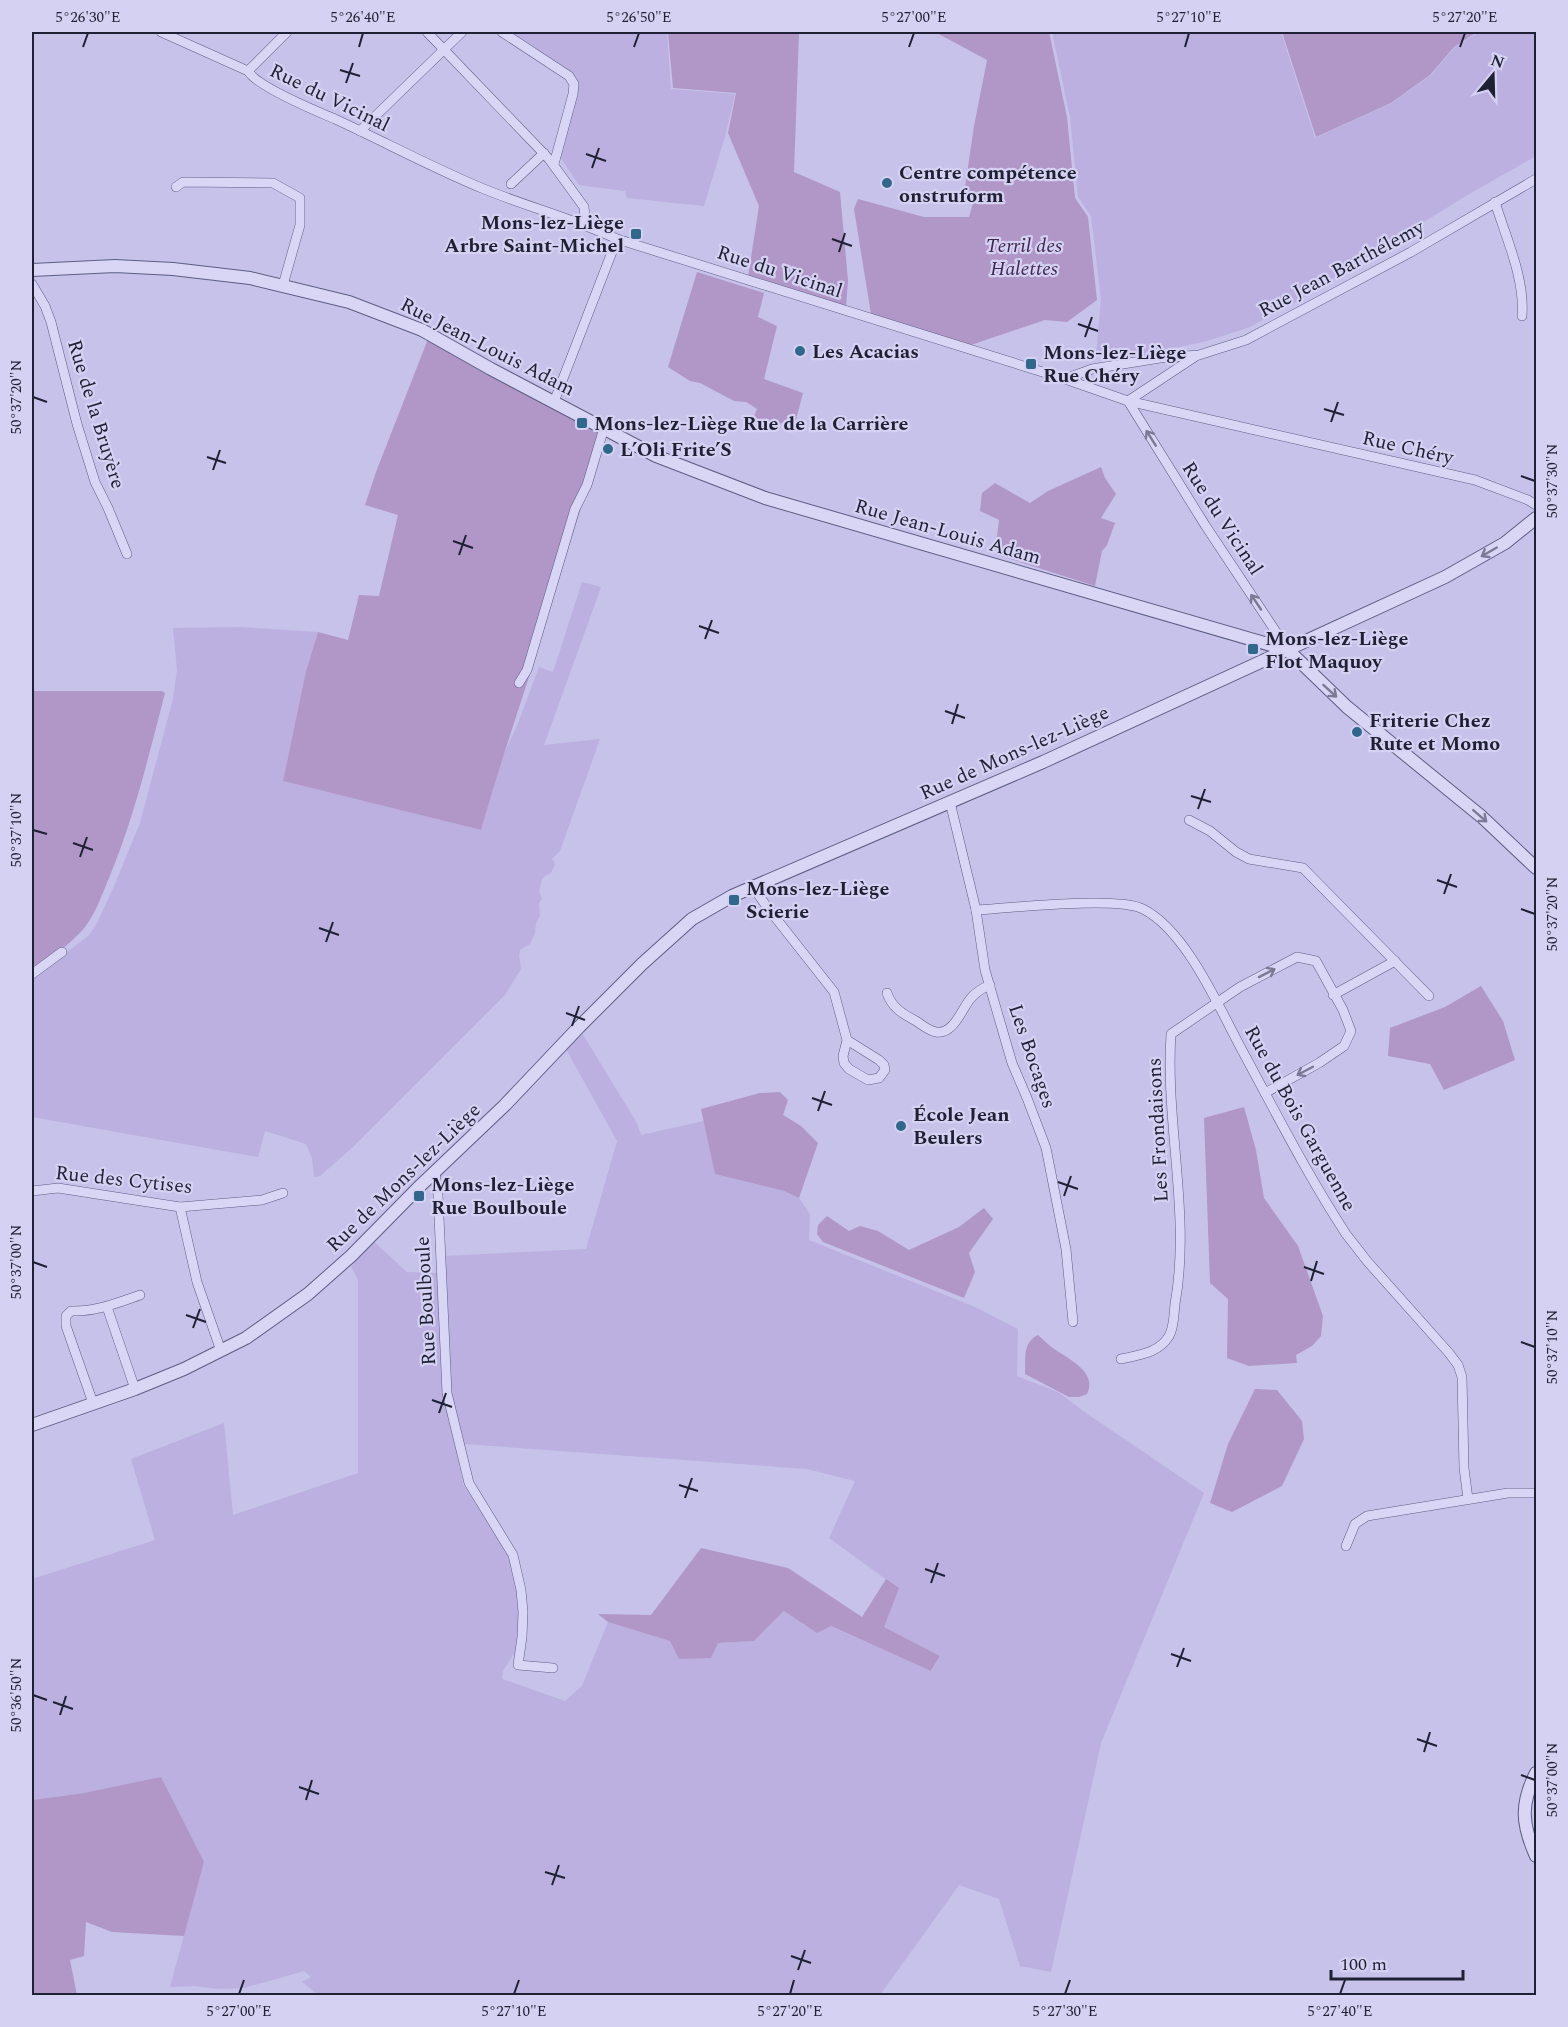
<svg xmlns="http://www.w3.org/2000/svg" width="1568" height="2027" font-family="Spectral,serif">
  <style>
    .farmland { fill: #bbb0df }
    .green { fill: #b097c7 }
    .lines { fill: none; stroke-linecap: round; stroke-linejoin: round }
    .minor-casing { stroke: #5b5e82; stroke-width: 10 }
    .tertiary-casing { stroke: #5b5e82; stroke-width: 14 }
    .minor { stroke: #d8d5f5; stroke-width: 9 }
    .tertiary { stroke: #d8d5f5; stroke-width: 12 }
    .oneway { stroke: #7b7a94 }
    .ticks { fill: none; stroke: #1e2033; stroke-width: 2 }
    .poi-dot { fill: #30688c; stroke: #d5d1f2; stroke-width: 2 }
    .labels { text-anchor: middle; stroke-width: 4.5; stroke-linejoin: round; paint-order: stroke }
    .street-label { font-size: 20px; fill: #1e2033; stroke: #d5d1f2 }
    .poi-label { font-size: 20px; font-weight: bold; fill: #1e2033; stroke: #d5d1f2; text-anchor: start }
    .park-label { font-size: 20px; font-style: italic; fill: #40264e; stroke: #d5d1f2 }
    .neatline { fill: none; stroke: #1e2033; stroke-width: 2 }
    .ticks-label { font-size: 15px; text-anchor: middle; fill: #1e2033 }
  </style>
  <rect width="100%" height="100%" fill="#c6c2ea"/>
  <g class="farmland">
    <path d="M509,32H667L671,89L735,94L726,133L704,206L627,198L625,191L579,185L559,155L574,77Z"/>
    <path d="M1052,32H1281L1315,138L1392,103L1431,75L1455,47L1479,32H1536V156L1469,194L1297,301L1250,327L1207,341L1135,356L1096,355L1101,299L1091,216L1078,197L1070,117Z"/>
    <path d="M582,582L601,587L544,745L600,739L560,851L552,859L555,864L551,873L545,876L542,879L539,891L542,899L539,903L540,916L536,923L535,933L530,944L520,950L519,956L521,969L505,995L353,1147L320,1176L314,1177L312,1158L306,1144L265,1131L258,1157L32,1117V980L89,935L96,925L112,891L140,823L173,699L177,670L173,628L240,627L318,632L306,671L283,781L481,830L501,759L517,726L539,667L553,672Z"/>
    <path d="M582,1033L637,1123L641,1135L704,1121L715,1174L784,1191L799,1198L810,1214L809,1240L975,1307L1018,1329L1017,1376L1058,1392L1086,1413L1204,1493L1101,1743L1051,1972L1020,1966L999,1899L959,1885L880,1995L320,1996L302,1982L311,1977L304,1971L244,1988L218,1989L195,1986L170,1987L204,1862L84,1793L32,1800V1579L155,1540L131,1459L224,1423L233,1515L358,1473V1280L351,1266L373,1241L407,1272L438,1273L444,1391L463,1484L506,1549L518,1586V1647L503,1671L502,1679L565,1701L582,1686L608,1622L670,1641L718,1643L754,1641L784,1611L817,1633L830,1626L932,1671L940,1656L883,1627L898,1588L829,1538L855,1481L807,1469L464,1444L452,1396L444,1256L586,1249L617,1141L566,1049Z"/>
  </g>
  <g class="green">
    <path d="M668,32L799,33L794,172L840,192L848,280L846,307L748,277L759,206L728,133L736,93L673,88Z"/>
    <path d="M935,32H1049L1067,117L1075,198L1088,217L1097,300L1067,322L1045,320L971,345L871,314L854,209L858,199L924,217H969L975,196L964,194L974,126L987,60Z"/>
    <path d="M1282,32H1477L1454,47L1430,75L1391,103L1316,137Z"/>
    <path d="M697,272L764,293L758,317L777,326L764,379L803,393L794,427L781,423L772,430L753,419L757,409L746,402L734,401L700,383L690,381L668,367Z"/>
    <path d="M428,339L606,435C577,514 555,594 530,674C513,726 496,777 481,830L283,781L306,671L318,632L348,640L359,595L379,596L398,515L365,505L376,472Z"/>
    <path d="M1101,467L1105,478L1116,494L1101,518L1115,523L1107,545L1102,551L1095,586L995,554L999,520L980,511L982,493L995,483L1030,503L1048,491Z"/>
    <path d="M32,691H162L165,693C149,755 134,818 109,878C102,895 96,912 85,927C71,944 50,958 32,970Z"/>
    <path d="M1481,986L1503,1021L1515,1060L1444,1090L1430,1064L1388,1056L1390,1028L1445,1007Z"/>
    <path d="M780,1092L788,1100L783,1115L801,1126L818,1143L799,1198L784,1191L715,1174L701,1109L760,1093Z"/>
    <path d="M1244,1107L1256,1150L1264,1198L1298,1246L1323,1316L1321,1336L1312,1346L1296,1355L1297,1363L1249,1366L1227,1358L1228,1299L1210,1283L1204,1118Z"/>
    <path d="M984,1208L993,1219L969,1253L975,1272L964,1298L823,1242L817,1234L818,1225L827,1216L849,1231L860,1226L878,1231L909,1250L959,1227Z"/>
    <path d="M1038,1335C1042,1338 1045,1342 1049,1345C1063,1357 1099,1370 1087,1394L1079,1397H1069L1025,1374C1026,1358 1022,1343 1038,1335Z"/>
    <path d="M1255,1389L1277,1390L1302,1421L1304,1439L1282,1486L1232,1512L1210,1503L1228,1444Z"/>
    <path d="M701,1548L788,1568L862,1617L886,1579L899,1588L884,1627L940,1656L931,1671L831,1626L817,1633L784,1611L754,1641L718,1643L711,1658L679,1659L670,1641L608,1622L598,1614L651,1615Z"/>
    <path d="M161,1777L204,1862L184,1936L112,1932L86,1922L84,1956L70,1960L77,1995H32V1800L84,1793Z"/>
  </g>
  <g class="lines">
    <g class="minor-casing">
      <g id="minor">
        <path d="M161,32L248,71C256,86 316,111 335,119C385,142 433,168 484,189C528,207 574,219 617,239L1065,379L1128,401L1475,480L1528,500L1536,505"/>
        <path d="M427,32L549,159L584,207L585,217L583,223"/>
        <path d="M502,32L569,76L574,84L573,94L554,164"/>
        <path d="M248,71L287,32"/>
        <path d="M360,131L462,32"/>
        <path d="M511,184L544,153"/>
        <path d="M176,187L183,182L273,183L300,198V225L283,285"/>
        <path d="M1495,202C1506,238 1525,278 1522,316"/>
        <path d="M32,284L45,306L51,322L77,424L95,482L108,508L127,554"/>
        <path d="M1065,379L1092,369L1160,358L1199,355L1246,340L1411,252L1536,179"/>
        <path d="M1128,401L1205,525L1288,650"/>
        <path d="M1128,401L1196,356"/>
        <path d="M554,402L617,239"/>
        <path d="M519,683L527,670L575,509L587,485L604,428"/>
        <path d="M950,802L976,910L985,970L1012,1063L1027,1098L1046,1148L1066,1249L1073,1322"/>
        <path d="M1189,820L1210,831L1236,852L1249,859L1303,868L1429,996"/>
        <path d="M753,887L767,907L834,992L847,1040L843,1056L844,1063L849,1069L868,1080L879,1078L885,1070L884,1065L879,1060L847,1040"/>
        <path d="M976,910C1009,908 1117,896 1143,909C1187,931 1220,1010 1243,1052C1276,1113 1308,1176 1346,1234L1367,1261L1449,1353L1458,1365L1462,1377L1464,1468L1468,1499"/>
        <path d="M32,974L62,952"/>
        <path d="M887,993C892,1008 903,1014 916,1021C922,1025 929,1031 936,1032C954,1035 962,1008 971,998C976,992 983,988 990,985"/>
        <path d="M1333,995L1395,961"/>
        <path d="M435,1172L438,1195L447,1393L469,1483L513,1555L521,1590L523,1612L522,1637L518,1665L553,1668"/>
        <path d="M32,1191L58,1188L180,1207L262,1200L283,1193"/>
        <path d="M180,1207L197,1282L221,1351"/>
        <path d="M107,1307L135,1389"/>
        <path d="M1121,1359C1139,1355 1159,1353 1169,1336C1174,1328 1174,1313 1175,1304C1191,1215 1165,1124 1171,1034L1240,987L1297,957L1316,961L1343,1010L1351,1031L1344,1046L1319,1063L1265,1093"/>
        <path d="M93,1403L66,1326V1316L71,1311C95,1312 117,1303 140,1295"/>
        <path d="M1346,1546L1355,1524L1367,1516L1508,1493H1536"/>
      </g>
    </g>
    <g class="tertiary-casing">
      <g id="tertiary">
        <path d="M32,270L115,266L173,269L250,278L349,302L422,330L491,369L656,456L765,498L1288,650"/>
        <path d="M1288,650L1347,707L1482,817L1536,868"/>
        <path d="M32,1425L135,1389L184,1369L246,1338L308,1294L351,1256L421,1185L505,1105L579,1027L642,964L692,919L732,896L1043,762L1445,577L1505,543L1536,518"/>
        <path d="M1536,1773C1520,1804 1522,1825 1536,1856"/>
      </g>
    </g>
    <use href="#minor" class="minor"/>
    <use href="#tertiary" class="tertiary"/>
  </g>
  <defs><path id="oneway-shaft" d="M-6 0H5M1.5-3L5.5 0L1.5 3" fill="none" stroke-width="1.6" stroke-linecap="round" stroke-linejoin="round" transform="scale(1.5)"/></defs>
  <g class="oneway">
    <use href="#oneway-shaft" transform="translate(1151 438) rotate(-122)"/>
    <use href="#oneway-shaft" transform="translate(1489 552) rotate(150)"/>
    <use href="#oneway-shaft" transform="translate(1256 602) rotate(-124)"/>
    <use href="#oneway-shaft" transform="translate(1330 691) rotate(42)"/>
    <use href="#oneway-shaft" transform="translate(1480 816) rotate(41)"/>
    <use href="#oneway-shaft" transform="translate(1267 973) rotate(-27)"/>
    <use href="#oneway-shaft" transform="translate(1305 1071) rotate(152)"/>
  </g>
  <path class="ticks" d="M83,47L88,33M359,47L363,33M634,47L639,33M909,47L914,33M1185,47L1189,33M1460,47L1465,33M340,70L360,76M346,83L353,63M586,154L606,161M592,168L599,148M832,239L852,246M839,252L845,233M1078,324L1098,331M1085,337L1092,317M33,397L47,402M1324,409L1344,415M1331,422L1338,402M207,457L226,463M213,470L220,450M1521,476L1535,481M453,541L473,548M459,555L466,535M699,626L719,633M705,639L712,620M945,711L965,718M952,724L958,704M1191,796L1211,802M1198,809L1205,789M33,830L47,834M73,843L93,850M80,857L87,837M1437,880L1457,887M1444,894L1451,874M1521,909L1535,914M319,928L339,935M326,942L333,922M566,1013L585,1020M572,1026L579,1006M812,1098L832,1105M818,1111L825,1091M1058,1182L1078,1189M1064,1196L1071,1176M33,1262L47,1267M1304,1267L1324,1274M1311,1281L1317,1261M186,1315L206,1322M193,1328L200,1309M1521,1342L1535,1347M432,1400L452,1407M439,1413L446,1393M679,1485L698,1491M685,1498L692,1478M925,1569L945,1576M931,1583L938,1563M1171,1654L1191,1661M1177,1667L1184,1648M33,1695L47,1700M53,1702L73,1709M60,1715L66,1696M1417,1739L1437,1746M1424,1752L1430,1732M1521,1775L1535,1780M299,1787L319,1794M306,1800L312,1780M545,1872L565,1878M552,1885L559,1865M791,1956L811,1963M798,1970L805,1950M239,1994L244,1980M514,1994L519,1980M790,1994L794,1980M1065,1994L1070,1980M1340,1994L1345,1980"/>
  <g class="poi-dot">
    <circle cx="887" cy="183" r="6"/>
    <rect x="630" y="228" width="12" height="12" rx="3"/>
    <circle cx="800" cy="351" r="6"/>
    <rect x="1025" y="358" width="12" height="12" rx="3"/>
    <rect x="576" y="417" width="12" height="12" rx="3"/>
    <circle cx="608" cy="449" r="6"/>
    <rect x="1247" y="643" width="12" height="12" rx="3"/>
    <circle cx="1357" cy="732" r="6"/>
    <rect x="728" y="894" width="12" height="12" rx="3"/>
    <circle cx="901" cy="1126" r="6"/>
    <rect x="413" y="1190" width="12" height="12" rx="3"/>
  </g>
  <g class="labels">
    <g class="street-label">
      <text transform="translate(330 97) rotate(26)" y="7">Rue du Vicinal</text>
      <text transform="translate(1341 268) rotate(-28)" y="7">Rue Jean Barthélemy</text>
      <text transform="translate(780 271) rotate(18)" y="7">Rue du Vicinal</text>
      <text transform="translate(488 346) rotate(27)" y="7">Rue Jean-Louis Adam</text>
      <text transform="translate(97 414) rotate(73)" y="7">Rue de la Bruyère</text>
      <text transform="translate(1408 447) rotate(13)" y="7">Rue Chéry</text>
      <text transform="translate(1223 518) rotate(57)" y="7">Rue du Vicinal</text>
      <text transform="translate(948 531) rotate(16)" y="7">Rue Jean-Louis Adam</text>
      <text transform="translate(1014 752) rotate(-24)" y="7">Rue de Mons-lez-Liège</text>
      <text transform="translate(1033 1056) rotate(71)" y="7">Les Bocages</text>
      <text transform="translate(1301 1118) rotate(61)" y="7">Rue du Bois Garguenne</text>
      <text transform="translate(1157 1130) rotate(-93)" y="7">Les Frondaisons</text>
      <text transform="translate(403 1177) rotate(-44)" y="7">Rue de Mons-lez-Liège</text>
      <text transform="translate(124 1179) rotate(6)" y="7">Rue des Cytises</text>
      <text transform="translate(425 1301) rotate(-93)" y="7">Rue Boulboule</text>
    </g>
    <g class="poi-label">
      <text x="899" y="179">Centre compétence<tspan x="899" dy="23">onstruform</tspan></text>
      <text x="624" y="229" text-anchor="end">Mons-lez-Liège<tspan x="624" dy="23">Arbre Saint-Michel</tspan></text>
      <text x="812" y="358">Les Acacias</text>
      <text x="1043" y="359">Mons-lez-Liège<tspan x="1043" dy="23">Rue Chéry</tspan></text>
      <text x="594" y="430">Mons-lez-Liège Rue de la Carrière</text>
      <text x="620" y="456">L’Oli Frite’S</text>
      <text x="1265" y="645">Mons-lez-Liège<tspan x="1265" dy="23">Flot Maquoy</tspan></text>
      <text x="1369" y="727">Friterie Chez<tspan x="1369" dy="23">Rute et Momo</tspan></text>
      <text x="746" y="895">Mons-lez-Liège<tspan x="746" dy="23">Scierie</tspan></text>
      <text x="913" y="1121">École Jean<tspan x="913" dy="23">Beulers</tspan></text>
      <text x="431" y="1191">Mons-lez-Liège<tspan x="431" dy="23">Rue Boulboule</tspan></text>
    </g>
    <g class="park-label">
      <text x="1024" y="252">Terril des<tspan x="1024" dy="23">Halettes</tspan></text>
    </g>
  </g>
  <rect width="1568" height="2027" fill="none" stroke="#d5d1f2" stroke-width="66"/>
  <g transform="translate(1493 75) rotate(19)" stroke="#d5d1f2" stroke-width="4.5" paint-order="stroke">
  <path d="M0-4.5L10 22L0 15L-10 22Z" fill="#1e2033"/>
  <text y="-9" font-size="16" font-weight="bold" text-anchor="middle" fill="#1e2033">N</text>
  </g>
  <path d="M1331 1970v9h132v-9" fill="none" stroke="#1e2033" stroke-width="3"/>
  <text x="1340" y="1970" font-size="18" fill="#1e2033" stroke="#d5d1f2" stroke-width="4.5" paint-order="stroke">100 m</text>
  <rect x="33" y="33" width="1502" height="1961" class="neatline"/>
  <g class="ticks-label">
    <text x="88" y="22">5°26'30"E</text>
    <text x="363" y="22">5°26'40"E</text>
    <text x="639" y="22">5°26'50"E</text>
    <text x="914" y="22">5°27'00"E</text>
    <text x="1189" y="22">5°27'10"E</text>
    <text x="1465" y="22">5°27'20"E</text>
    <text transform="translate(16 397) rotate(-90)" y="5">50°37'20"N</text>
    <text transform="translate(1552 481) rotate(-90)" y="5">50°37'30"N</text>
    <text transform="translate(16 830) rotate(-90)" y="5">50°37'10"N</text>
    <text transform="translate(1552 914) rotate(-90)" y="5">50°37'20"N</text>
    <text transform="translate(16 1262) rotate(-90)" y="5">50°37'00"N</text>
    <text transform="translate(1552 1347) rotate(-90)" y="5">50°37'10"N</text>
    <text transform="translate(16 1695) rotate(-90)" y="5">50°36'50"N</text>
    <text transform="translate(1552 1780) rotate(-90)" y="5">50°37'00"N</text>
    <text x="239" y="2016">5°27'00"E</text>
    <text x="514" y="2016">5°27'10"E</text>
    <text x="790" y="2016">5°27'20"E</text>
    <text x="1065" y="2016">5°27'30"E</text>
    <text x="1340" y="2016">5°27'40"E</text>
  </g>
</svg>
